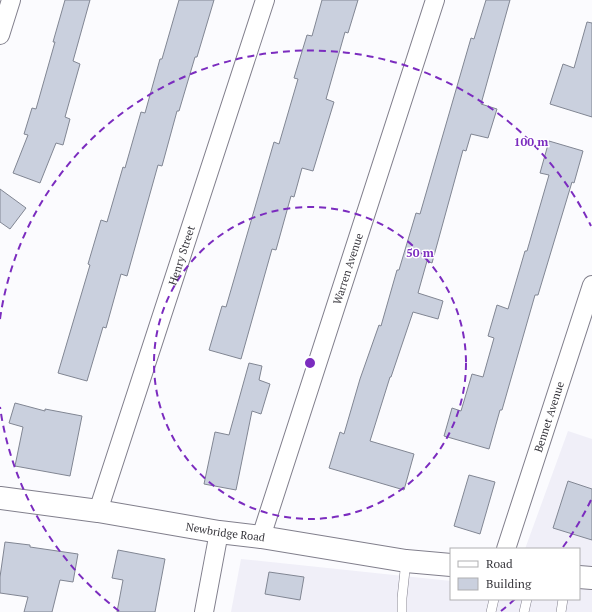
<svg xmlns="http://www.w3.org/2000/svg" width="592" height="612" font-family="'PT Serif',serif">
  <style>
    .built { fill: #f0eff8 }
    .building { fill: #cad0de; stroke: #818693 }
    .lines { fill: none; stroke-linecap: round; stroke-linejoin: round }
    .service-casing { stroke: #817f8c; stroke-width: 10 }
    .minor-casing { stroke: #817f8c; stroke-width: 20 }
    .primary-casing { stroke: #817f8c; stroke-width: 24 }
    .service { stroke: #fff; stroke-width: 9 }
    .minor { stroke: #fff; stroke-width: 18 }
    .primary { stroke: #fff; stroke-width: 22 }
    .ring { fill: none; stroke: #7b2cbf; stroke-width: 2; stroke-dasharray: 7 5 }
    .labels { text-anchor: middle; stroke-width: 3; stroke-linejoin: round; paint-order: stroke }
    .street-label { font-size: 11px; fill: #38373d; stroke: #fff }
    .centre { fill: #7b2cbf; stroke: #fff; stroke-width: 2 }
    .ring-label { font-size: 12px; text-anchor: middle; font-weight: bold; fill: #7b2cbf; stroke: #fff; stroke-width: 3; stroke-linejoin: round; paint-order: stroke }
  </style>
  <rect width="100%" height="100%" fill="#fbfbfe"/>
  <path class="built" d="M568,431L592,439V612H231L241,559L451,581V599H579V549H525Z"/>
  <g class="building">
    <path d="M65,0H90L73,61L80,64L65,117L70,119L63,145L56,143L40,183L13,173L28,135L24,134L32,108L36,109L55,42H53Z"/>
    <path d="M179,0H214L197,57H195L179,111H177L162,166L158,165L127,276L121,274L106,328L103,327L87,381L58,373L90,265L88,264L101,220L107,222L123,167L125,168L141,112L145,113L160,59H162Z"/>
    <path d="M322,0H358L348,33L345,32L326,99L334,102L313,171L302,168L294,197L291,196L276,250L272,249L241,359L209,350L222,306L226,307L274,142L279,144L298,79L294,78L307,35L312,36Z"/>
    <path d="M486,0H510L481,104L497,109L488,138L471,134L466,151L463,150L432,263L427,261L418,293L443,301L438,319L413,312L391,377H390L370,441L414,454L404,490L329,468L340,432L344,434L360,379L379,325L381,326L397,270H399L416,213L420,214L471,38L474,39Z"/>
    <path d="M587,22L592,23V117L550,104L563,64L574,68Z"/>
    <path d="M549,141L583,151L574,183L572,182L538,295H535L502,410H500L489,449L444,436L452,408L461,411L472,374L483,377L494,338L488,336L497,305L508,309L525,251H527L549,175L540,173Z"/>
    <path d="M0,189L26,208L10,229L0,222Z"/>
    <path d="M249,363L262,366L259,380L270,384L261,414L252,411L236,490L204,484L215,432L229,435Z"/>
    <path d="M15,403L45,411V409L82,416L70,476L15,466L23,427L9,423Z"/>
    <path d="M469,475L495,482L480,534L454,526Z"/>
    <path d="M568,481L592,489V540L553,528Z"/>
    <path d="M5,542L30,545V547L78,554L73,582L60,580L52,612H24L28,597L0,593V577Z"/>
    <path d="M118,550L165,559L155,612H117L123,580L112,578Z"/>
    <path d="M269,572L304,577L300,600L265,594Z"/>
  </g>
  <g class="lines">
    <g class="service-casing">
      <g id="service">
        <path d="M402,612V598L406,561"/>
        <path d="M491,612L494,599"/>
        <path d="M524,612L527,599"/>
        <path d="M561,612L563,599"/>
      </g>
    </g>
    <g class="minor-casing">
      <g id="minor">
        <path d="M0,35L11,0"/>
        <path id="s1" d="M98,511L265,0"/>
        <path id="s2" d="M261,537L435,0"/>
        <path id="s3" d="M506,549L592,285"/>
        <path d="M204,612L219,532"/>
      </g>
    </g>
    <g class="primary-casing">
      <g id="primary">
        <path id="s4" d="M0,498L98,511L219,532L261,537L406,561L451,565"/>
        <path d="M579,577L592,578"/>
      </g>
    </g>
    <use href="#service" class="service"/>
    <use href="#minor" class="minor"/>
    <use href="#primary" class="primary"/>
  </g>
  <g class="ring">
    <circle cx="310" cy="363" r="156"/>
    <path d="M591 500A313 313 0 0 1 563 547M515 599A313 313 0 0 1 501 611M119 611A313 313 0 0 1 0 407M0 319A313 313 0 0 1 591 226"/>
  </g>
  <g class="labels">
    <g class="street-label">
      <text dy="4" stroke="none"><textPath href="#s1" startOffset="269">Henry Street</textPath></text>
      <text dy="4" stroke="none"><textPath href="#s2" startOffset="282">Warren Avenue</textPath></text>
      <text dy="4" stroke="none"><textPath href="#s3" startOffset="139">Bennet Avenue</textPath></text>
      <text dy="4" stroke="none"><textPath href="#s4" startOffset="228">Newbridge Road</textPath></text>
    </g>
  </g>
  <circle cx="310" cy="363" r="6" class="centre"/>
  <g class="ring-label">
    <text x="531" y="146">100 m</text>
    <text x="420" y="257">50 m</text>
  </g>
  <rect x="450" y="548" width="130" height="52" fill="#ffffff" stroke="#afafb1"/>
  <rect x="458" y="561" width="20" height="6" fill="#ffffff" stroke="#afafb1"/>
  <text x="486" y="568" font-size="12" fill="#38373d">Road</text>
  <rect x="458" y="578" width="20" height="12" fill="#cad0de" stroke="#afafb1"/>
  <text x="486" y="588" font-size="12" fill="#38373d">Building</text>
</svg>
